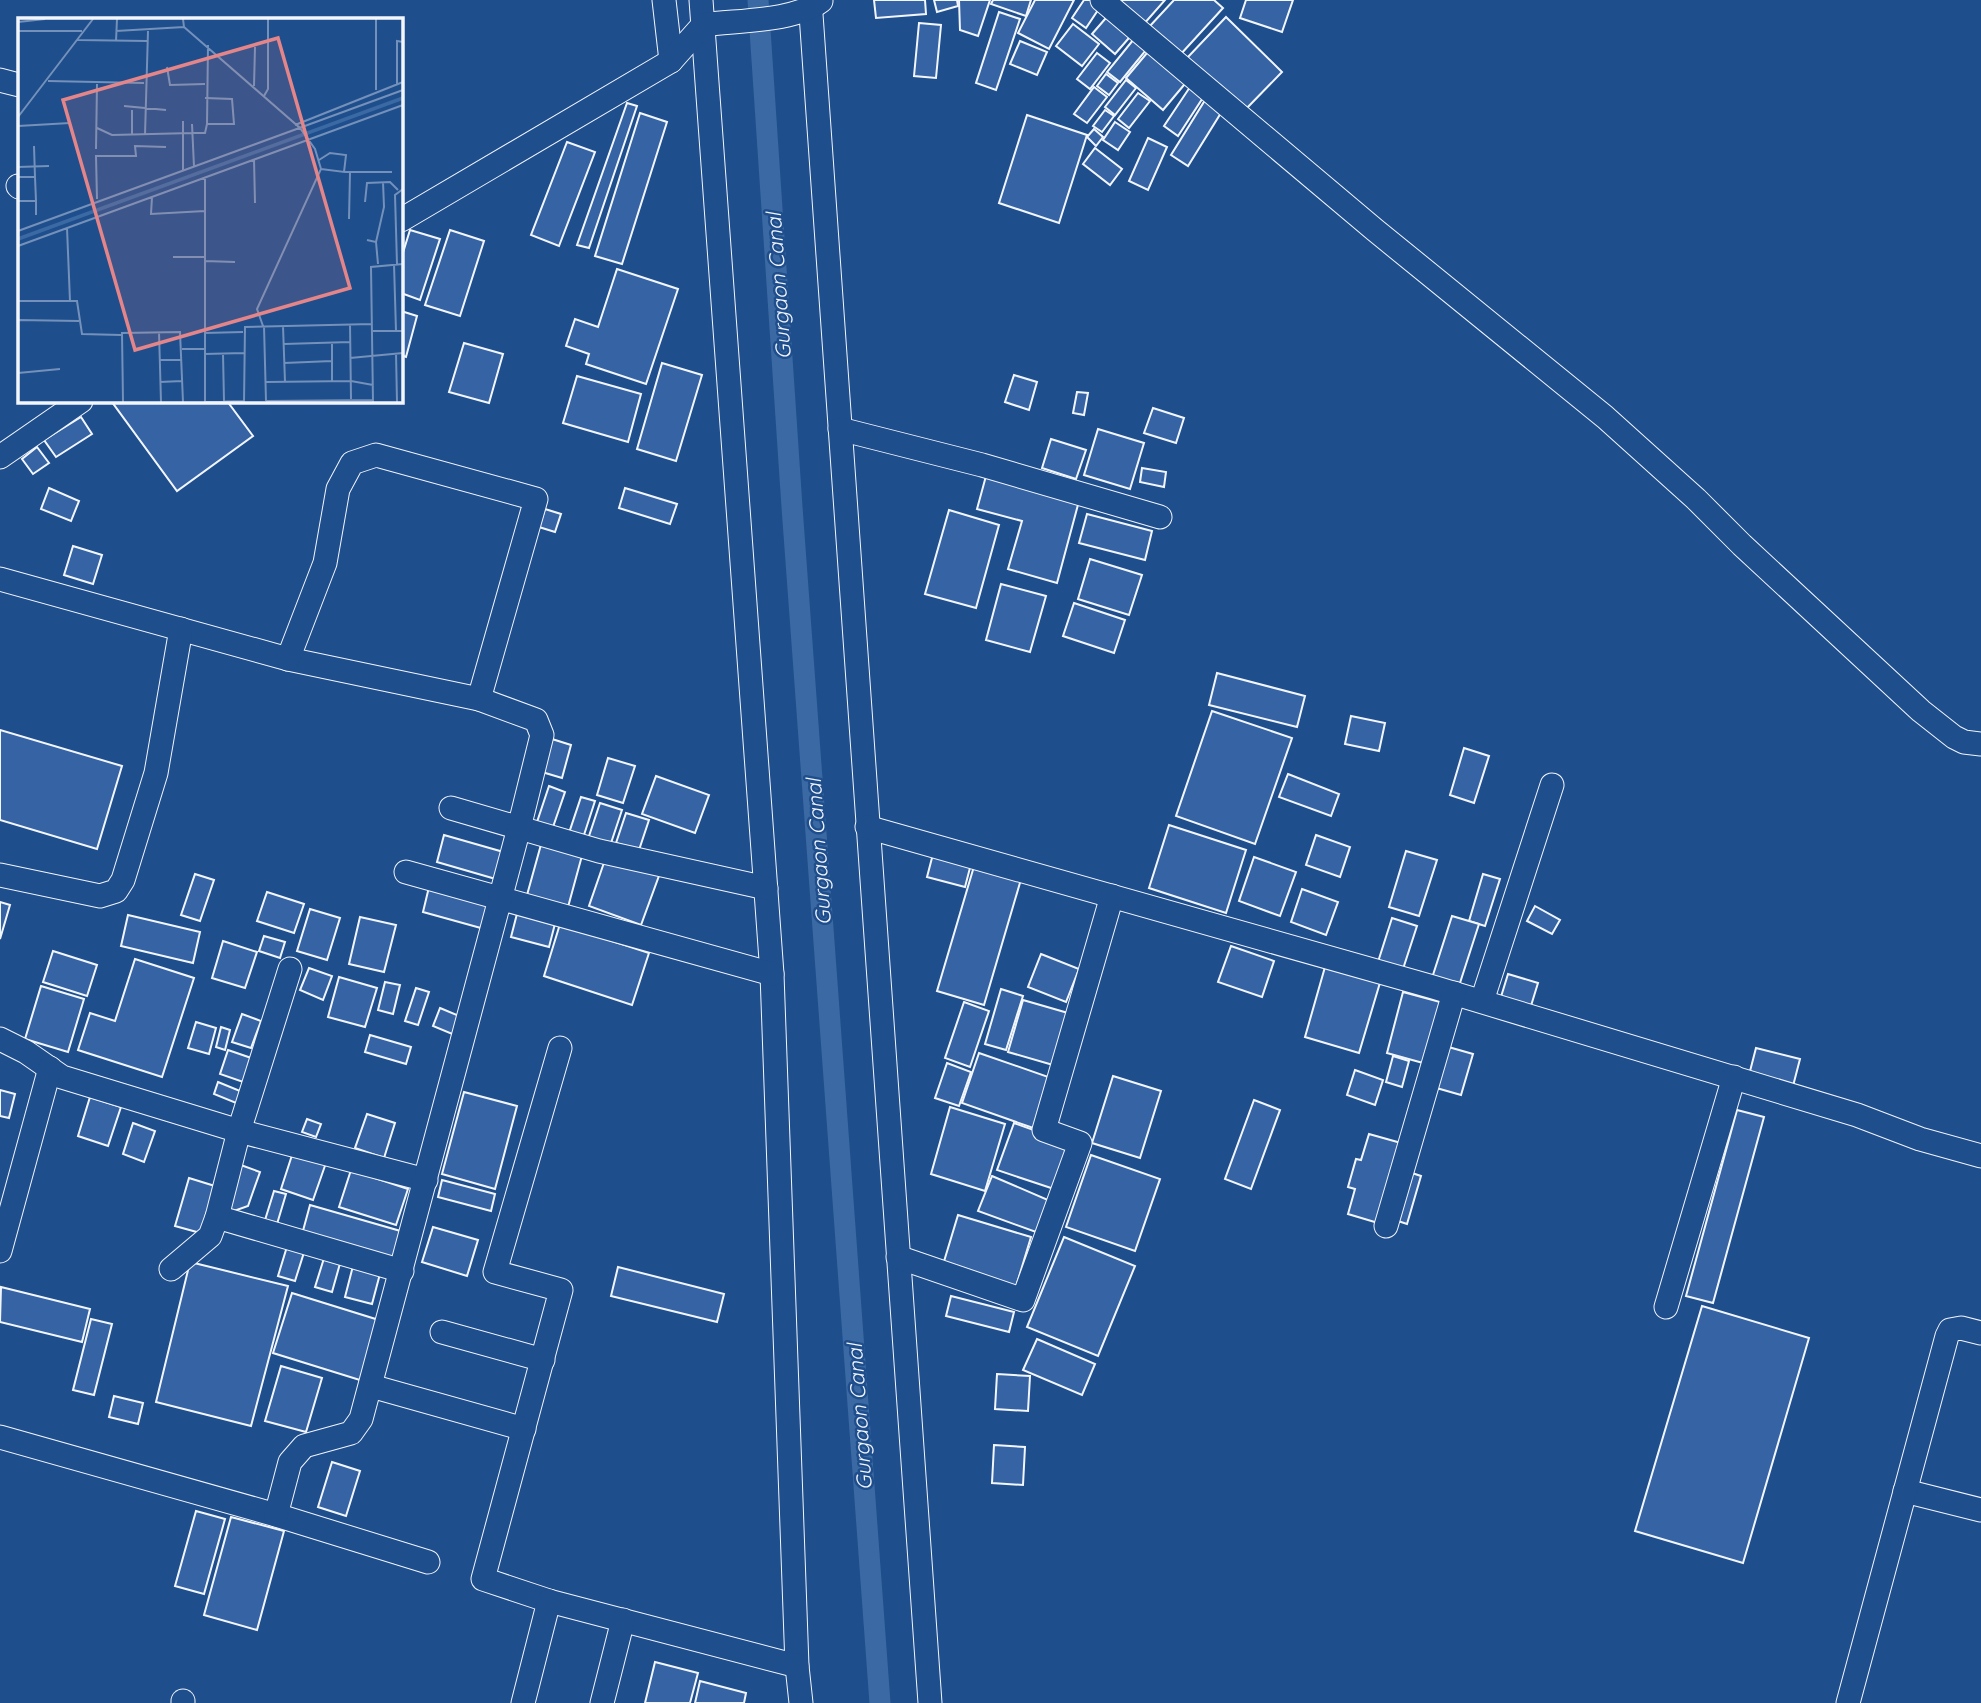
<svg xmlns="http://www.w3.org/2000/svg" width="1981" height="1703" font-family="Quicksand,sans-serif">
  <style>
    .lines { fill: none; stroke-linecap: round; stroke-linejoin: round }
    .canal { stroke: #3b69a3; stroke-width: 21 }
    .building { fill: #3563a3; stroke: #f2f6ff; stroke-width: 2 }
    .minor-casing { stroke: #f2f6ff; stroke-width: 25 }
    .minor { stroke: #1f4e8c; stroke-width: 23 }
    .labels { text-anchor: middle; stroke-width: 5; stroke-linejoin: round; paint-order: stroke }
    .water-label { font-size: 21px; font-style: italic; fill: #f2f6ff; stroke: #1f4e8c }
    .inset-river { fill: none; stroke: #3b69a3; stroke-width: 3.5 }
    .inset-road { fill: none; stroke: #7391ba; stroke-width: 2 }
    .view { fill: #e38589; fill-opacity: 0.15; stroke: #e38589; stroke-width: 3.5 }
    .inset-edge { fill: none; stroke: #f2f6ff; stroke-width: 3.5 }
  </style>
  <rect width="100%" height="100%" fill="#1f4e8c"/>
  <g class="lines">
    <path class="canal" d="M758,0L792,507L880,1703"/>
  </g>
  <g class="building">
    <path d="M874,0H925L926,14L876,18Z"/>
    <path d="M934,0H957L958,6L937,12Z"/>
    <path d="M959,0H990L978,36L960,30Z"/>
    <path d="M993,0H1031L1026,16L991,4Z"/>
    <path d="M1035,0H1074L1049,49L1018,33Z"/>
    <path d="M1084,0H1096L1102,4L1086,28L1072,18Z"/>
    <path d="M1116,0H1165L1143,25Z"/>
    <path d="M1174,0H1214L1223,8L1180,55L1149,27Z"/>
    <path d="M1246,0H1293L1282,32L1240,18Z"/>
    <path d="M1112,11L1135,31L1115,54L1092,34Z"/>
    <path d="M999,12L1020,19L996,90L976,83Z"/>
    <path d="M1226,17L1282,72L1243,112L1187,58Z"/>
    <path d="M919,23L941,25L936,78L914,76Z"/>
    <path d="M1073,24L1099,44L1082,66L1056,46Z"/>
    <path d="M1138,34L1151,44L1120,82L1107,72Z"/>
    <path d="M1020,41L1047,52L1037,75L1010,64Z"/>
    <path d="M1152,47L1189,79L1163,110L1126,78Z"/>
    <path d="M1097,53L1110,63L1090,89L1077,79Z"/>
    <path d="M1106,74L1118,83L1109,95L1097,86Z"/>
    <path d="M1126,80L1136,88L1115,115L1105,107Z"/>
    <path d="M1192,84L1206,93L1178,136L1164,126Z"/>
    <path d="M1094,87L1107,97L1087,123L1074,114Z"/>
    <path d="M1138,93L1150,101L1129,128L1118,119Z"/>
    <path d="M1207,97L1224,108L1188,166L1171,155Z"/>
    <path d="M627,103L637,106L589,248L577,245Z"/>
    <path d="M1105,110L1114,116L1102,132L1093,126Z"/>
    <path d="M640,113L667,122L622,264L595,256Z"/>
    <path d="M1027,115L1087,135L1059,223L999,203Z"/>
    <path d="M1115,122L1130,132L1118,150L1103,140Z"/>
    <path d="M1094,129L1103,137L1096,146L1087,137Z"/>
    <path d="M1148,138L1167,147L1148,190L1129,181Z"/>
    <path d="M567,142L595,152L559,246L531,235Z"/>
    <path d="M1095,148L1122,169L1110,185L1083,164Z"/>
    <path d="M410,230L440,239L420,300L401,293V259Z"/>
    <path d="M450,230L484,241L460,316L425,305Z"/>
    <path d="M617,269L678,289L646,384L586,364L589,354L566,346L575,319L598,327Z"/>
    <path d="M401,311L417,316L406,357L401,355Z"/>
    <path d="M464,343L503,354L489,403L449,392Z"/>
    <path d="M662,363L702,375L676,461L637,449Z"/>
    <path d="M1014,375L1037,382L1029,410L1005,402Z"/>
    <path d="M577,376L641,394L628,442L563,423Z"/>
    <path d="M1077,392L1088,393L1084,415L1073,413Z"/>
    <path d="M114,401H227L253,436L177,491L112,402Z"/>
    <path d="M1153,408L1184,418L1176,443L1144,433Z"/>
    <path d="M81,417L92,434L56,457L44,440Z"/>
    <path d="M1098,429L1144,443L1130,489L1084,475Z"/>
    <path d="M1051,439L1086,450L1076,479L1042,468Z"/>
    <path d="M37,447L49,463L33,474L22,459Z"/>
    <path d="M1142,468L1166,472L1164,487L1140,482Z"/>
    <path d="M986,476L1079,501L1057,583L1008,569L1022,521L977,509Z"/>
    <path d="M49,488L79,501L71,521L41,509Z"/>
    <path d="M625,488L677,504L670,524L619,508Z"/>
    <path d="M545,509L561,514L555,532L539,527Z"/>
    <path d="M949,510L999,525L976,608L925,594Z"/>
    <path d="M1087,514L1152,531L1145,560L1079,543Z"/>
    <path d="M73,546L102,555L93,584L64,575Z"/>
    <path d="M1090,559L1142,575L1129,615L1078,599Z"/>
    <path d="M1001,584L1046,596L1030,652L986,640Z"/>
    <path d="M1074,603L1125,620L1114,653L1063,636Z"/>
    <path d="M1217,673L1305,696L1297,727L1209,705Z"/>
    <path d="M1212,711L1292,738L1255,844L1176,816Z"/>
    <path d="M1351,716L1385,723L1379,751L1345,744Z"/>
    <path d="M0,730L122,766L97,849L0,820Z"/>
    <path d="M552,739L571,745L562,778L542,772Z"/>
    <path d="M1464,748L1489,756L1474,803L1450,795Z"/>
    <path d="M608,758L635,766L623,803L597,795Z"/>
    <path d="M1288,774L1339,794L1331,816L1279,797Z"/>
    <path d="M656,776L709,795L695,833L642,814Z"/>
    <path d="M549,786L565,792L553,827L537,822Z"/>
    <path d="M581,797L595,801L583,838L569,833Z"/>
    <path d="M600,803L622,810L610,846L588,839Z"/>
    <path d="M626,813L649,820L639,850L616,843Z"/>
    <path d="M1169,825L1246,850L1226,913L1149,888Z"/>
    <path d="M444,835L507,853L499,880L437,862Z"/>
    <path d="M1316,835L1350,847L1340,877L1306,865Z"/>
    <path d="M542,841L583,852L568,907L527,895Z"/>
    <path d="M1406,851L1437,860L1419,916L1389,907Z"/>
    <path d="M607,854L660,873L641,925L589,906Z"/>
    <path d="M933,854L971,864L965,887L927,877Z"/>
    <path d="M1254,857L1296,872L1280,916L1239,901Z"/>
    <path d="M975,863L1022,876L984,1005L937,991Z"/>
    <path d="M195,874L214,880L200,921L181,915Z"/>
    <path d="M1483,874L1500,879L1485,926L1469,921Z"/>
    <path d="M429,887L495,904L488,930L423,912Z"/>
    <path d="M1302,889L1338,902L1326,935L1291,922Z"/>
    <path d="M267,892L304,904L294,933L257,921Z"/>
    <path d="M0,902L10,905L0,939Z"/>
    <path d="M519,906L557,916L549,947L511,937Z"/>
    <path d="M1535,906L1560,920L1552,934L1527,921Z"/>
    <path d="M310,909L340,918L327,960L297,951Z"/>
    <path d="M128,915L200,932L193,963L121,946Z"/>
    <path d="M1452,916L1479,924L1459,986L1432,978Z"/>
    <path d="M360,917L396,925L384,972L349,964Z"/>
    <path d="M1392,918L1417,926L1402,972L1377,965Z"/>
    <path d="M560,924L649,953L632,1005L544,976Z"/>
    <path d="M264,936L285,942L280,958L259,951Z"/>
    <path d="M223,941L257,952L245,988L212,978Z"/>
    <path d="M1231,946L1274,961L1262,997L1218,982Z"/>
    <path d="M53,951L97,965L87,996L43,982Z"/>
    <path d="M1041,954L1079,969L1066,1002L1028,987Z"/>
    <path d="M135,959L194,978L162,1077L78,1050L90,1013L115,1021Z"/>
    <path d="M1327,960L1382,976L1359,1053L1305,1037Z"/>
    <path d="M309,968L332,976L323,1000L300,990Z"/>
    <path d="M1508,974L1538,983L1530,1009L1500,1000Z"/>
    <path d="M339,977L377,988L365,1027L328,1017Z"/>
    <path d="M385,982L400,985L393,1014L378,1010Z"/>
    <path d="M41,986L84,999L68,1052L25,1039Z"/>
    <path d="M416,988L429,992L418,1025L405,1021Z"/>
    <path d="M1001,989L1023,996L1006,1050L985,1044Z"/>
    <path d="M1403,992L1440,1002L1423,1063L1387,1053Z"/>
    <path d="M1023,1000L1068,1013L1053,1065L1008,1052Z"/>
    <path d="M964,1002L989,1011L970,1067L945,1058Z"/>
    <path d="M440,1008L464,1018L457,1036L433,1026Z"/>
    <path d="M242,1014L261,1021L251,1048L232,1042Z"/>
    <path d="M196,1022L216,1028L209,1054L188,1048Z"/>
    <path d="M221,1027L230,1030L225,1050L216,1047Z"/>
    <path d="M370,1035L411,1047L406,1064L365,1052Z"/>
    <path d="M1445,1046L1473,1054L1461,1095L1433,1087Z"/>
    <path d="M1756,1048L1800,1059L1793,1086L1749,1075Z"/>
    <path d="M228,1050L257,1060L249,1084L220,1074Z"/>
    <path d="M979,1053L1057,1080L1039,1130L962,1103Z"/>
    <path d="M1393,1056L1409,1061L1402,1087L1386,1082Z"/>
    <path d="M947,1063L971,1072L959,1106L935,1098Z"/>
    <path d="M1355,1070L1383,1080L1375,1105L1347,1095Z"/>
    <path d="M1113,1076L1161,1091L1140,1158L1092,1143Z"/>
    <path d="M218,1082L245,1093L241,1105L214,1094Z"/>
    <path d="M0,1090L15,1094L9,1118L0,1116Z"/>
    <path d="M464,1092L517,1106L495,1189L442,1174Z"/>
    <path d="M90,1097L121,1107L108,1146L78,1136Z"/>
    <path d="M1254,1100L1280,1110L1251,1189L1225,1179Z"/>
    <path d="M950,1107L1005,1124L985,1191L931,1174Z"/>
    <path d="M1737,1110L1764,1117L1713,1303L1686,1296Z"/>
    <path d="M367,1114L395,1123L384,1158L355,1148Z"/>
    <path d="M307,1119L321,1124L316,1137L302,1132Z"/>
    <path d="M133,1123L155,1131L144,1162L123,1154Z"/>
    <path d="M1014,1123L1070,1143L1054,1189L997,1170Z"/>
    <path d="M1369,1134L1401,1143L1378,1223L1348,1214L1355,1189L1348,1187L1356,1159L1361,1160Z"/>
    <path d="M294,1149L327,1160L313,1200L281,1189Z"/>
    <path d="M1091,1155L1160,1179L1135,1251L1066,1227Z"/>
    <path d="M238,1164L260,1172L248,1206L217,1217Z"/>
    <path d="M351,1170L408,1189L396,1225L339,1207Z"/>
    <path d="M1409,1172L1421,1176L1407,1224L1395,1220Z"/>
    <path d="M992,1176L1048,1200L1036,1232L978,1211Z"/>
    <path d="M189,1178L218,1187L204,1234L175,1226Z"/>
    <path d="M442,1180L495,1194L491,1211L438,1197Z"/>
    <path d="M274,1191L286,1194L277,1224L265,1220Z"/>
    <path d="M310,1205L404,1232L394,1265L301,1238Z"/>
    <path d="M958,1215L1031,1237L1015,1290L942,1268Z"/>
    <path d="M433,1227L478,1240L467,1276L422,1262Z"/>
    <path d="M1064,1237L1135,1266L1098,1356L1027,1327Z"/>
    <path d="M289,1240L306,1246L295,1281L278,1276Z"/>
    <path d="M325,1255L341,1260L332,1292L315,1287Z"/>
    <path d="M190,1262L288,1286L251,1426L156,1402Z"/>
    <path d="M354,1262L381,1270L372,1304L345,1297Z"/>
    <path d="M618,1267L724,1294L717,1322L611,1296Z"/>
    <path d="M1,1287L90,1309L82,1342L0,1322Z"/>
    <path d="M292,1293L382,1321L363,1381L273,1353Z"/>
    <path d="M951,1296L1014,1312L1009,1332L946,1316Z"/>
    <path d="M1702,1306L1809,1338L1743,1563L1635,1531Z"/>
    <path d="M91,1319L112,1324L94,1395L73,1390Z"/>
    <path d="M1037,1339L1095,1364L1082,1395L1023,1370Z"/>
    <path d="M281,1366L322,1378L306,1432L265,1421Z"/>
    <path d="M997,1374L1030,1376L1028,1411L995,1409Z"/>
    <path d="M114,1396L143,1403L138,1424L109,1417Z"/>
    <path d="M994,1445L1025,1447L1023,1485L992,1483Z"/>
    <path d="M332,1462L360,1471L346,1516L318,1507Z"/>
    <path d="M196,1511L225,1519L204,1594L175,1586Z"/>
    <path d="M231,1517L284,1531L257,1630L204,1615Z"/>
    <path d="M655,1662L698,1673L690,1703H645Z"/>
    <path d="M700,1681L746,1693L744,1703H695Z"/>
  </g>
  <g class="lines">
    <g class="minor-casing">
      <g id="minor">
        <path d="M664,0L671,61"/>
        <path d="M701,0L772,974L797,1666L801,1703"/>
        <path d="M810,0L930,1703"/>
        <path d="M1102,0L1375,230L1605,417L1696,499L1742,545L1921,711L1954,737L1964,742L1981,744"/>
        <path d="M0,80L19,85"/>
        <path d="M18,186L19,187"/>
        <path d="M401,220L671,61L703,25C738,20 793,22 821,1"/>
        <path d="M840,429L982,465L1160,517"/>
        <path d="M0,457L81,401"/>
        <path d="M0,579L288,659L479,699"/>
        <path d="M451,808L599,851L766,888"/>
        <path d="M867,827L1433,987L1857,1115L1920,1139L1981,1156"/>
        <path d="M406,872L772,974"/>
        <path d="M0,875L100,896L116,891L123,880L156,773L181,629"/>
        <path d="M1482,1001L1552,785"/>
        <path d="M0,1039L26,1052L62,1077L239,1131L426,1180"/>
        <path d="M560,1048L495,1272L561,1290L483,1579L549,1601L797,1666"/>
        <path d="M217,1217L402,1271"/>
        <path d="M1386,1226L1454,993"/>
        <path d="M0,1251L50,1068"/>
        <path d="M898,1257L1023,1300L1080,1143L1044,1130L1112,896"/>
        <path d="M171,1269L210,1236L217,1217L239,1131L290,969"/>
        <path d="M1666,1307L1734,1077"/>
        <path d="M442,1332L543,1360"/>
        <path d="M371,1386L524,1429"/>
        <path d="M0,1437L276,1515L428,1562"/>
        <path d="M1905,1491L1981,1510"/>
        <path d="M276,1515L290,1462L304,1446L351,1433L361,1419L519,828L542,735L536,720L479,699L536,499L376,455L352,463L338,489L325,563L288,659"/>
        <path d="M183,1703V1701"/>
        <path d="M523,1703L549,1601"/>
        <path d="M602,1703L623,1620"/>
        <path d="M1848,1703L1947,1336L1950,1330L1961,1328L1981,1333"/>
      </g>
    </g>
    <use href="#minor" class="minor"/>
  </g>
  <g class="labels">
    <g class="water-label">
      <text transform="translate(779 286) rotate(-94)" y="7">Gurgaon Canal</text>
      <text transform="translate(819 852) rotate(-94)" y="7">Gurgaon Canal</text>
      <text transform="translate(860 1417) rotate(-94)" y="7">Gurgaon Canal</text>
    </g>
  </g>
  <g transform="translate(18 18)">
    <rect width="385" height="385" fill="#1f4e8c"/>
    <path class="inset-river" d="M0,221L385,80"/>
    <path class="inset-road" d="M165,1L166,9L282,110L297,131L303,151L239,291L245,308M0,4L27,1M0,13H64M98,13L166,9M60,22L129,23M98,23L99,1M149,49L152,67L187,66M30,63L126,65M379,66V23L385,24M236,68L237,29M358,72V1M246,78L250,71V1M106,88L148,92M0,99L75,1M165,103V153M174,106L176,149M189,106L190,27M277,107L385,64M0,108L52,105M79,110L94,117L174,115H187L189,106H216L214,81L187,80M114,117V92M127,117L130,13M78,131L79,66M236,141L237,185M301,142L312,135L328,137L326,154L303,151M0,149L31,148M326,154H374M0,159H17L16,128M17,159L18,183M187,159V384M134,179L133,196L187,193M79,181L78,138H118L117,128L148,129M0,183H18V197M347,184L349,165L372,164L380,172M331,201L332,154M49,210L52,283M0,213L385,72M349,222L358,224L360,246M358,224L366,189L365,164M0,228L385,87M155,239H187M187,243L217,244M376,246L378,313M379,246L377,177L385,171M0,283H59L64,316L103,317M0,302L61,303M0,302V340M332,306L333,381M246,308L248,383M265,308L267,364M355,313H385M141,314L143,384M186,315L225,314M314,325V363M266,326L332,324M164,331H186M378,335L379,384M186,336L226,335M205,336L206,383M332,340L385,335M142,342H164M266,345L314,343M0,355L42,351M142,364L164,363M248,364L333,363L355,367M248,383L355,382M105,384L104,315L162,314L165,384M187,384L226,383M226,384L227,309L354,306M355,384L353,249L385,246"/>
    <path class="view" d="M260,20L332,270L117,332L45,82Z"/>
    <rect width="385" height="385" class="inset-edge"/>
  </g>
</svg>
